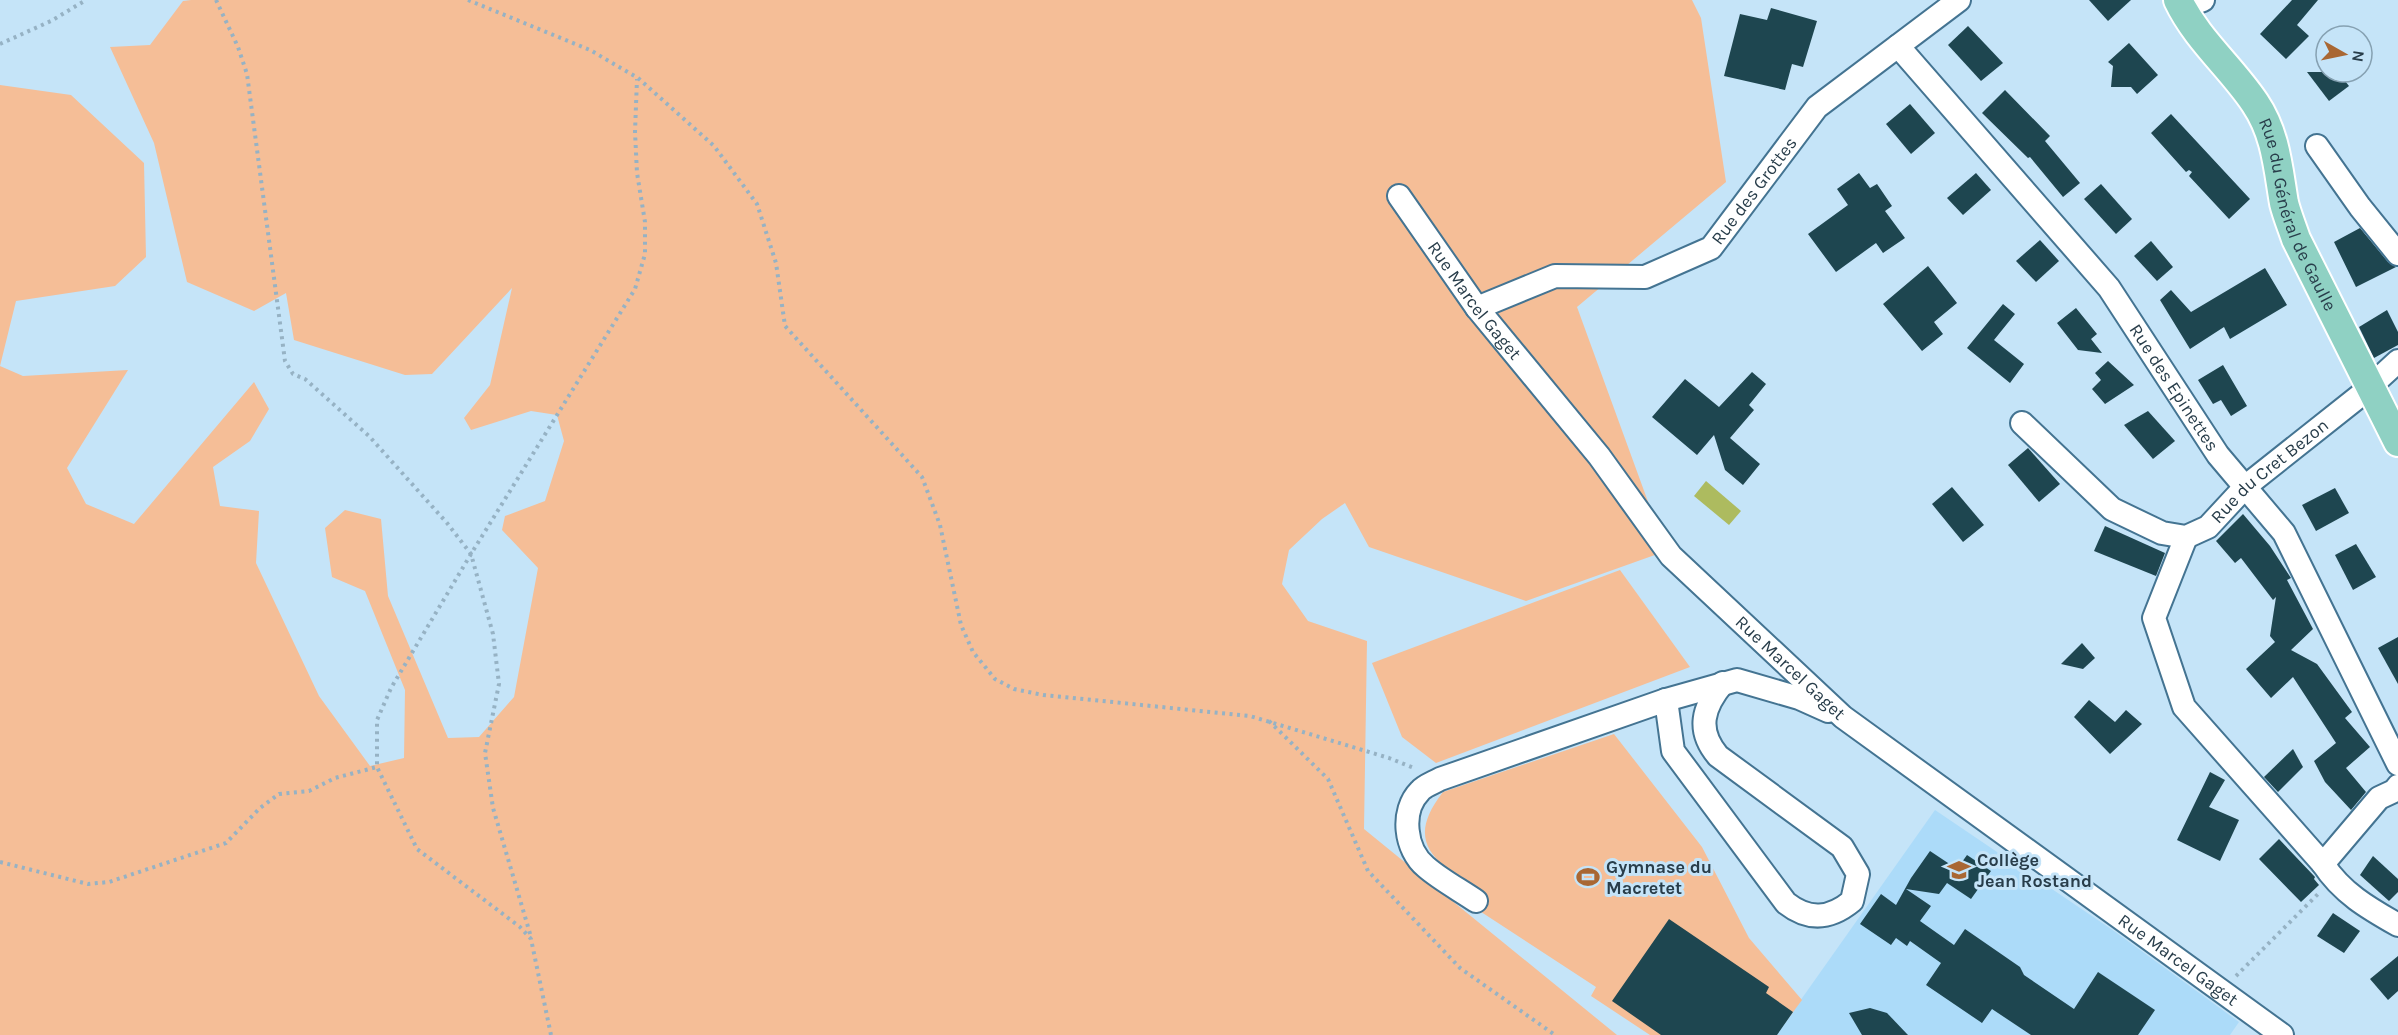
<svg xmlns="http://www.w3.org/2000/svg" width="2398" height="1035" font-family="Karla,sans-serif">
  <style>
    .built { fill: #acdbf9 }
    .green { fill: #f5be97 }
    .water { fill: #adbb5f }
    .building { fill: #1e4650 }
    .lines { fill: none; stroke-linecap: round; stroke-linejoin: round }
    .minor-casing { stroke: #447492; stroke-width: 26 }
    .major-casing { stroke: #fff; stroke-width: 32 }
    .path { stroke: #96b2c4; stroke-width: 4; stroke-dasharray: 3 4.5; stroke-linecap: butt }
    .minor { stroke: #fff; stroke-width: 22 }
    .major { stroke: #8fd1c3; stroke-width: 28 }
    .labels { text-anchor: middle; stroke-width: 6; stroke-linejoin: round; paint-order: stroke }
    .street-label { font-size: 18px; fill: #283d4a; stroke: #c5e4f8 }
    .poi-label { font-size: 18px; font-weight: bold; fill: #283d4a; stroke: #c5e4f8; text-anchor: start }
  </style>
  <rect width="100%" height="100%" fill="#c5e4f8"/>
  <path class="built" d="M1935,810L2114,931L2239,1022L2230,1035H1776Z"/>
  <g class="green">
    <path d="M191,0H1692L1701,18L1726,182L1577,307L1666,551L1526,601L1369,547L1345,503L1322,519L1289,550L1282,584L1308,621L1367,641L1364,829L1617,1035H0V85L71,95L144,163L146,257L115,286L16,301L0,366L23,376L128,370L67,468L86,504L134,524L254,382L269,409L250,441L213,467L220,506L259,511L256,563L319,696L370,766L404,758L405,690L365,591L332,577L325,528L345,510L381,519L388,596L448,738L479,737L514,697L538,568L502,530L505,516L545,501L564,441L557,415L531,411L471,430L464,418L490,385L512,288L432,374L405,375L294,340L286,293L254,311L187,282L154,143L110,47L150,45L183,1Z"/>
    <path d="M1620,570L1690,667L1436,763L1402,737L1372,663Z"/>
    <path d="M1614,734L1702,847L1749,938L1802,1000L1776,1035H1650L1591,996L1596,987L1472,906L1481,894C1440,863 1401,846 1443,792Z"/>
  </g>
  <path class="water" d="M1706,481L1741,511L1729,525L1694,496Z"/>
  <g class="building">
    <path d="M2089,0H2131L2108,21Z"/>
    <path d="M2292,0H2318L2297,25L2309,36L2286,59L2260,34Z"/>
    <path d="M1771,8L1817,21L1803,67L1792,64L1785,90L1724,76L1740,14L1767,20Z"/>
    <path d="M1968,26L2003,63L1981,81L1948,45Z"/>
    <path d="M2129,43L2158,75L2137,94L2131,87H2111L2113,66L2108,62Z"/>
    <path d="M2307,72H2338L2349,86L2329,101Z"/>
    <path d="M2005,90L2050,136L2045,141L2080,183L2063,197L2030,157L2028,158L1982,113Z"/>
    <path d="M1910,104L1935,133L1911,154L1886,124Z"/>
    <path d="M2171,114L2250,199L2229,219L2189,176L2192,172L2189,170L2186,172L2151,133Z"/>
    <path d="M1859,173L1870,188L1877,184L1892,206L1885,211L1905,238L1883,253L1876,243L1836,272L1808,234L1848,205L1837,189Z"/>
    <path d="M1976,173L1991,190L1963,215L1947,198Z"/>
    <path d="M2101,184L2132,219L2116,234L2084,199Z"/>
    <path d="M2360,228L2388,262L2396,267L2356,287L2334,242Z"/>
    <path d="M2040,240L2059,261L2036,282L2016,261Z"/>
    <path d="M2151,241L2173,267L2157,281L2134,256Z"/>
    <path d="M1928,266L1957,303L1934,322L1943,334L1922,351L1883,304Z"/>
    <path d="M2265,268L2287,305L2230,339L2224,327L2190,349L2160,300L2171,290L2191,312Z"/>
    <path d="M2003,304L2015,314L1994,340L2024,364L2010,383L1967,348Z"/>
    <path d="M2076,308L2097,334L2091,339L2102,353L2078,350L2057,323Z"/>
    <path d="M2387,310L2398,332V345L2374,358L2359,327Z"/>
    <path d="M2108,361L2134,385L2105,404L2092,389L2101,380L2095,373Z"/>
    <path d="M2223,365L2247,406L2231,416L2221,400L2213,404L2198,380Z"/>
    <path d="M1752,372L1766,384L1749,405L1754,410L1730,438L1760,464L1743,485L1725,470L1714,435L1697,455L1652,417L1685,379L1719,407Z"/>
    <path d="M2148,411L2175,441L2153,459L2124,425Z"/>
    <path d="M2028,448L2060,484L2039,502L2008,465Z"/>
    <path d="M1952,487L1984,525L1963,542L1932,504Z"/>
    <path d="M2335,488L2349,513L2316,531L2302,505Z"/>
    <path d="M2243,514L2270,546L2291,578L2287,580L2313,629L2291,650L2317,664L2352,712L2345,718L2370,747L2346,768L2366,792L2351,810L2325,782L2314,761L2336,743L2293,677L2271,698L2246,669L2275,642L2270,636L2276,597L2273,600L2241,558L2235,563L2216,541Z"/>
    <path d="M2105,526L2165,553L2156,576L2094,551Z"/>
    <path d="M2356,544L2376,577L2353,590L2335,555Z"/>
    <path d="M2398,637V684L2378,648Z"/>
    <path d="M2082,643L2095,658L2083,669L2061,664Z"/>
    <path d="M2089,700L2115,722L2126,710L2142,724L2110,754L2074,717Z"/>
    <path d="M2293,749L2303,767L2278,792L2264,777Z"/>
    <path d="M2210,772L2225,780L2209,807L2239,820L2220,861L2177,840Z"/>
    <path d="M2279,839L2315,877L2314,879L2319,885L2301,902L2259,859Z"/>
    <path d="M1930,851L1957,869L1967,855L1991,871L1971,899L1947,883L1939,894L1906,889L1931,906L1920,921L1954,945L1965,929L2020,967L2024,975L2074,1009L2098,972L2155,1010L2138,1035H2031L1992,1009L1982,1023L1926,985L1941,963L1910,941L1907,946L1896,938L1891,945L1860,924L1881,894L1896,905L1911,878Z"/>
    <path d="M2373,856L2398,879V892L2389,901L2360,875Z"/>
    <path d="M2333,913L2360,931L2344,953L2317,936Z"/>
    <path d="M1669,919L1769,987L1766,993L1793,1012L1777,1035H1661L1612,1001Z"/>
    <path d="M2398,956V991L2388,1000L2370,979Z"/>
    <path d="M1870,1008L1887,1013L1908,1035H1862L1849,1013Z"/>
  </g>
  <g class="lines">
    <g class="minor-casing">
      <g id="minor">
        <path d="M2182,8L2203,0"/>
        <path id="s1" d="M1898,46L2109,288L2218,455L2284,533L2398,764"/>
        <path d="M2317,146L2360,207L2398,254"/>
        <path id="s2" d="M1399,196L1477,308L1599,456L1671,556L1843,717L2282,1035"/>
        <path id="s3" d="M1477,308L1555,276L1645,277L1711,248L1817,107L1959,0"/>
        <path id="s4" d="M2022,423L2112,509L2162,533L2186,537L2208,527L2246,486L2362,394L2398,361"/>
        <path d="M2186,537L2154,618L2184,707L2323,864"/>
        <path d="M1666,700L1673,751L1786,903C1809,921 1830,919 1852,901L1858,874L1842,847L1718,756C1696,730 1703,707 1723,683"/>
        <path d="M2398,786L2394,791L2379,798L2323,864C2342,893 2368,908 2398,925"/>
        <path d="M1476,901C1460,890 1441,880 1426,867C1405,850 1400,811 1420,791C1424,786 1433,783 1440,779L1666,700L1737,680L1799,698L1828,711"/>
      </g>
    </g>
    <g class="major-casing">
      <g id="major">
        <path id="s5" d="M2178,0C2197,40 2231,67 2255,103C2276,134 2278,168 2284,203C2287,215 2292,227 2296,239L2398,442"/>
      </g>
    </g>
    <g class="path">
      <path d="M216,0L238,47L247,74L285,361L293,374L305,379L369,436L447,523L471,554L493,634L499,684L485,753L493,808L531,937"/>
      <path d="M468,0L590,50L638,78L714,146L757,204L776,263L785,326L922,477L940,525L961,625L973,652L995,679L1014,689L1043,695L1250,716L1389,758L1414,768"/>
      <path d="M0,44L51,21L86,0"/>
      <path d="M1269,721L1328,779L1368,871L1460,968L1555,1035"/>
      <path d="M0,862L88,884L109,882L226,843L260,808L279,794L309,791L335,778L377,767"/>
      <path d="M2236,976L2320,892"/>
      <path d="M551,1035L531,939L520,927L417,849L377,767V720L391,688L471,554L635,289L645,254V222L637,173L635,132L637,79"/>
    </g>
    <use href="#minor" class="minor"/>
    <use href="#major" class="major"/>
  </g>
  <defs>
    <g id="school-bare" transform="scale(1.8)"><path d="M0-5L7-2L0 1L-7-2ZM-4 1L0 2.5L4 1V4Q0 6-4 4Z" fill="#a96733" stroke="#c5e4f8" stroke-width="2.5" paint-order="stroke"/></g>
    <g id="stadium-bare" transform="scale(1.8)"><path d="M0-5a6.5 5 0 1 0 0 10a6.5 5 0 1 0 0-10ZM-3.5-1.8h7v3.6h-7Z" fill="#a96733" stroke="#c5e4f8" stroke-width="2.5" paint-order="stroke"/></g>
  </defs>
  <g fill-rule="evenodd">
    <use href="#school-bare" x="1959" y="870"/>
    <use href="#stadium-bare" x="1588" y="877"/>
  </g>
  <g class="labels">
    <g class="street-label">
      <text dy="6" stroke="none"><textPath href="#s3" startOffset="318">Rue des Grottes</textPath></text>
      <text dy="6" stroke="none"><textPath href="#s5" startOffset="249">Rue du Général de Gaulle</textPath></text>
      <text dy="6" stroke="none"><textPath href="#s2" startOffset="129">Rue Marcel Gaget</textPath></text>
      <text dy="6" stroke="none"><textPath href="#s1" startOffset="440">Rue des Epinettes</textPath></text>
      <text dy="6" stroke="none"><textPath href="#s4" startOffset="312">Rue du Cret Bezon</textPath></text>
      <text dy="6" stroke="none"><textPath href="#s2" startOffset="615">Rue Marcel Gaget</textPath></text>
      <text dy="6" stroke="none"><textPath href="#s2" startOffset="1101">Rue Marcel Gaget</textPath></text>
    </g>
    <g class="poi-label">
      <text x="1977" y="866">Collège<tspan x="1977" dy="21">Jean Rostand</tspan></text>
      <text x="1606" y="873">Gymnase du<tspan x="1606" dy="21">Macretet</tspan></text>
    </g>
  </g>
  <g transform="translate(2344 54) rotate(99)"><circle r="28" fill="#c5e4f8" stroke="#86a1b2" stroke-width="1.5"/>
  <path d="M0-4.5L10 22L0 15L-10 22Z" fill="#a96733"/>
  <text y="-9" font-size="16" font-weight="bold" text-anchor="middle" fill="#283d4a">N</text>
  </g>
</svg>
